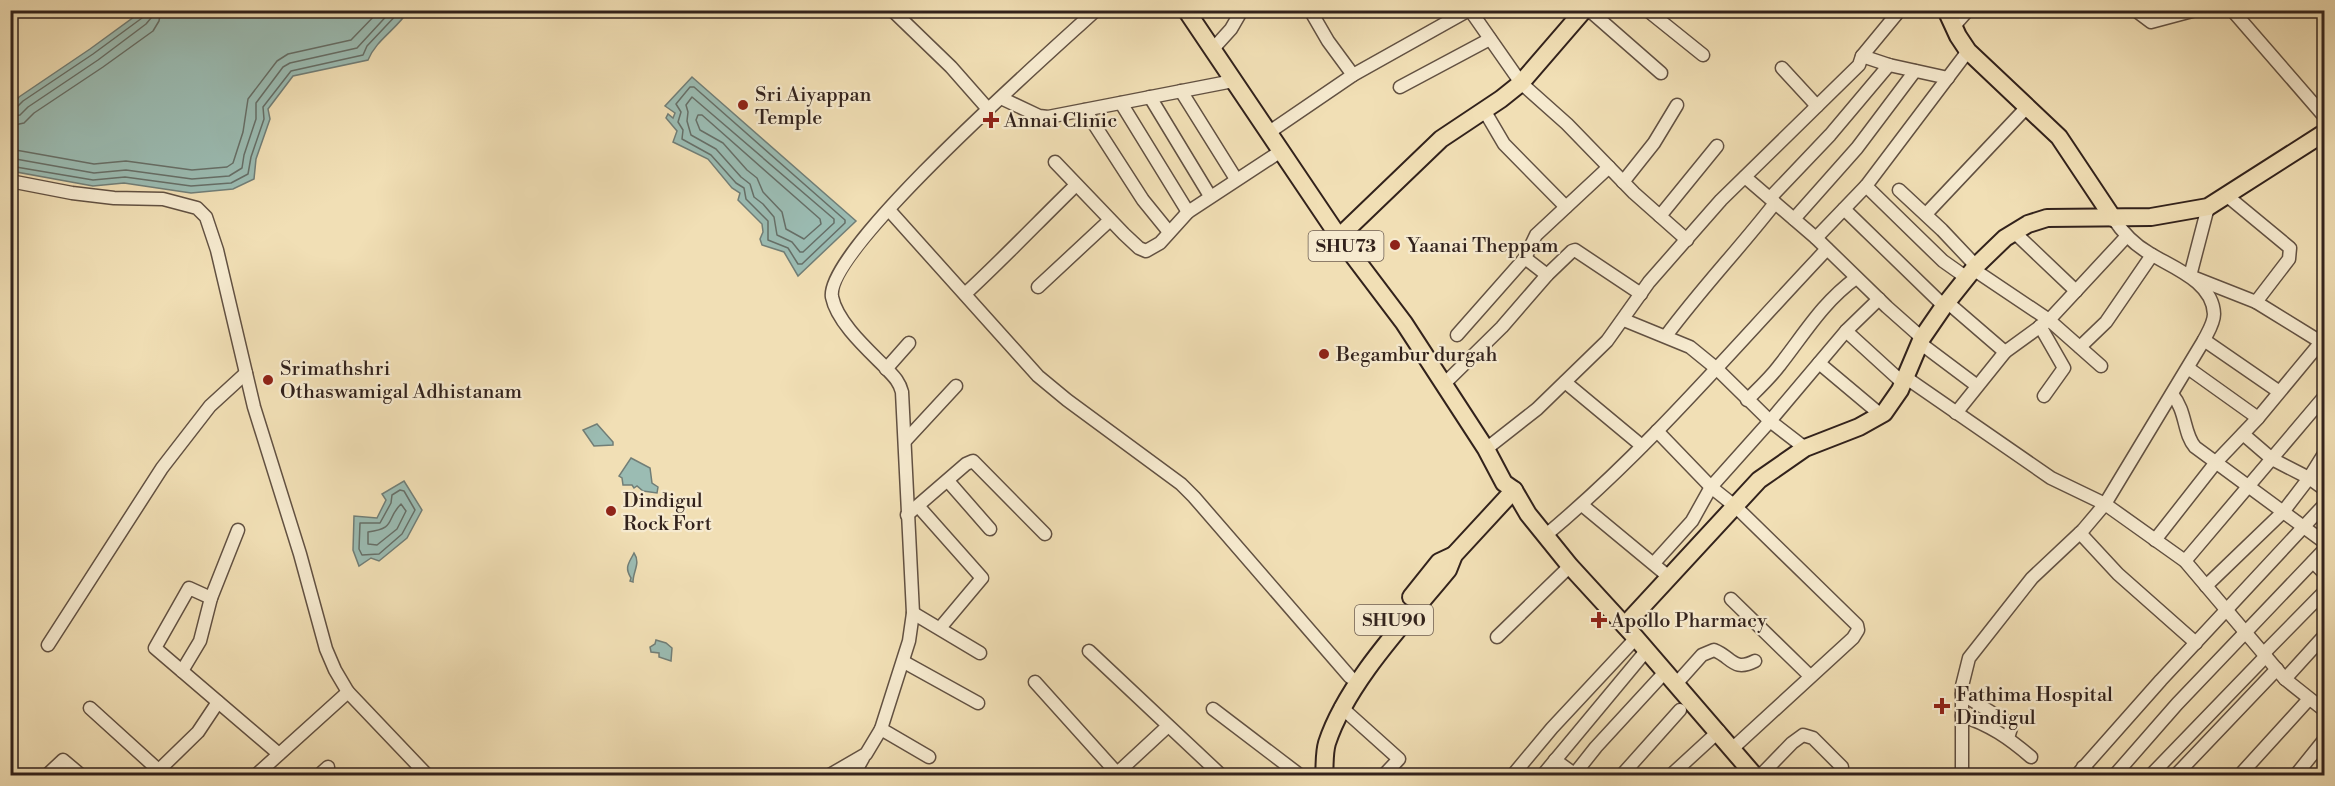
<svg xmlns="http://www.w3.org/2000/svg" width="2335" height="786" font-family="'Libre Bodoni',serif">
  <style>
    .water { fill: #9bbcb3; stroke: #717e77; stroke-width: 1.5 }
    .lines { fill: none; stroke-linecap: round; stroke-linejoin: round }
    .shore { stroke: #666f68; stroke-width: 1.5 }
    .minor-casing { stroke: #625142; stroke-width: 15 }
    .major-casing { stroke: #32221c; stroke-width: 20 }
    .minor { stroke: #f6eacf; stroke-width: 12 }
    .major { stroke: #f1dfb5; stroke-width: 16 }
    .poi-dot { fill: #8f2418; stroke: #f6eacf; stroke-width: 2 }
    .labels { text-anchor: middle; stroke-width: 4.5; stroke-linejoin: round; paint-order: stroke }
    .shield { fill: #f6eacf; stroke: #6d5e52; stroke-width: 1.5 }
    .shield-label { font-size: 18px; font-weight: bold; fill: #32221c }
    .poi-label { font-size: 20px; fill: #32221c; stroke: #f6eacf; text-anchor: start }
  </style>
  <rect width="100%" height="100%" fill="#f1dfb5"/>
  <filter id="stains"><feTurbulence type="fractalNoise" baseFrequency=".00333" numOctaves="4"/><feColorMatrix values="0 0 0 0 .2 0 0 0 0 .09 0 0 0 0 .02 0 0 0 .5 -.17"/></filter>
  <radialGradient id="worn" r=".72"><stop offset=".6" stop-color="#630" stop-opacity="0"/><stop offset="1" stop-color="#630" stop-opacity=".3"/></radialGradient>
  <g class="water">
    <path d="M142,11V10L408,11C397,29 376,40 368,60L293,76L268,109L270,119L256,159L254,179L233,189L191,193L124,183L93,186L11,171V107L19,97L90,49Z"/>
    <path d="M692,77L856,221L798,276L784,252L762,245L760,239L763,232L762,224L738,200L740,193L732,188L708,159L673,142L677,131L666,118L668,114L673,118L675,113L665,106Z"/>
    <path d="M597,424L613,442V445L594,446L583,430Z"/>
    <path d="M631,458L650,468L652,483L658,487L657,493L643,491L637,486L634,488L632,485H623L622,478L619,476Z"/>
    <path d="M404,481L422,510L407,538L379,561L371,558L359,566L353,550L354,516L377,518L386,500L382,494Z"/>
    <path d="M634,553C641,563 633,571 633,582L630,581L631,578C624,567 629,563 634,553Z"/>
    <path d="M656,640L666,643L672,648L671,661L659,657V653L651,652L650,647L655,644Z"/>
  </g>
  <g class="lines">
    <g class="shore">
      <path d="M690,87H694L845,220V223L802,264H798L788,248L768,240V221L746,199L744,188L736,183L711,155L682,139L683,130L678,122L681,112L676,104Z"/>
      <path d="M692,97L834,219V223L803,252H800L792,242L777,235L774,217L763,204L754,197L750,184L741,177L716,149L691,135L687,121L688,112L686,105Z"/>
      <path d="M10,110L16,108L23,101L93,54L142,18L145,10"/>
      <path d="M698,115H702L820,219L821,224L804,239L786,229L782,212L763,192L757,178L747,170L723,143L700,130L696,120Z"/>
      <path d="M10,117L20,115L28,107L98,60L146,24L151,18L152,10"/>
      <path d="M10,126L24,123L34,113L103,67L153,31L159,21L161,10"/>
      <path d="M10,149L94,164L126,161L192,170L227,167L233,163L243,132L248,99L277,61L288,54L351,40L380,10"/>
      <path d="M10,158L94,173L126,170L192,179L229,176L242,168L244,155L256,119V103L283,67L290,63L357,48L392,10"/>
      <path d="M10,166L93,180L125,177L191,186L231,183L248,174L251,157L264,119L263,107L291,71L363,55L367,46L401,10"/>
      <path d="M400,490L404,491L415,510L402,534L379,554L362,555L359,549L360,523H380L391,503L392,495Z"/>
      <path d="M401,504L406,511L397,529L377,545L368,544V532C397,528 385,520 401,504Z"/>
    </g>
    <g class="minor-casing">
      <g id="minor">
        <path d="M892,10L951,67L988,109"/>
        <path d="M1310,10L1328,41L1353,75"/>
        <path d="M1470,10L1521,83L1567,124L1634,193L1687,240"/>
        <path d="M1589,10L1661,73"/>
        <path d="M1647,10L1703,55"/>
        <path d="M2135,10L2151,22L2196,10"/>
        <path d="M2232,10L2324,116"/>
        <path d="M1954,26L1968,10"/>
        <path d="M1212,50L1231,29L1242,10"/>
        <path d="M1862,56L1889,65L1948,78"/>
        <path d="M1782,68L1817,106"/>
        <path d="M1400,87L1490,39"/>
        <path d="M1181,91L1236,179"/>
        <path d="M1150,97L1210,196"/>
        <path d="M1001,98L1039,116L1048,117L1233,81"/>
        <path d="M1121,103L1188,212"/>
        <path d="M1085,110L1143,200L1169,232"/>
        <path d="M1484,110L1504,144L1566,207"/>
        <path d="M1268,133L1353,75L1469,10"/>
        <path d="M1055,162L1124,234L1139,248L1146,251L1160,243L1188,212L1281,151"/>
        <path d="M1745,177L1816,238L1887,307L1922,338"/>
        <path d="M10,181L72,193L114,198L163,199L197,208L206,217L217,250L254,407L300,554L326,649L335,670L348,692"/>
        <path d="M1623,182L1654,143L1677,105"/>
        <path d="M1866,186L1943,261L1967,278"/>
        <path d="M1899,190L1942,230L1976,266"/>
        <path d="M2226,195L2290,248L2289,259L2256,302"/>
        <path d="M1770,198L1830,135L1889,65"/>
        <path d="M2208,207L2190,276L2256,302L2324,344"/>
        <path d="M1844,209L1944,306"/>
        <path d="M889,210L1038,376L1067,400L1181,484L1194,497L1350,677"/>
        <path d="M1926,214L2027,107"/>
        <path d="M1660,216L1717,146"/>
        <path d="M1794,219L1857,148L1915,71"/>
        <path d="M2014,232L2076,291"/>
        <path d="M1816,238L1866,186L1968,51"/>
        <path d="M1525,258L1547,275"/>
        <path d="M1973,269L2049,320L2101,366"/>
        <path d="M1038,287L1110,220"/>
        <path d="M965,294C1003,259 1039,221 1076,185"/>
        <path d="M1947,302L2005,352"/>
        <path d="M1624,320L1690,347L1717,369L1770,421L1805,448"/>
        <path d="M2040,326L2064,368L2044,396"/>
        <path d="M1846,331L1903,383"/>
        <path d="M1457,335L1525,258L1536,235L1609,167"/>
        <path d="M1666,336C1700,290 1740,248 1775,203"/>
        <path d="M2204,340L2278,391"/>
        <path d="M1920,343L1976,385"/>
        <path d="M2080,347L2106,322L2152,255"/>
        <path d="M1819,363L1881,415"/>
        <path d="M2188,368L2258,418"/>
        <path d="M886,369L909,343"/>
        <path d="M1905,377L2051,478L2105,504L2185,561L2285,679L2324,710"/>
        <path d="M1565,382L1642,446"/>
        <path d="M1444,384L1502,327L1547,275L1572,251L1575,250L1641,294"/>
        <path d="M2172,394C2187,412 2183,433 2195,447L2324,542"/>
        <path d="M1747,400C1758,389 1770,378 1779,366C1805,333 1822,303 1856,278"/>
        <path d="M1956,413L2005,352L2049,320L2126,237"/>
        <path d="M1657,431L1711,487L1736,507L1857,625L1858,630L1853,638L1733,748"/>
        <path d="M906,440L956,386"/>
        <path d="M1486,449L1537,409L1607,341L1649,282L1721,200L1859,65L1862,56L1900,10"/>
        <path d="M2324,454L2309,478L2324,489"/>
        <path d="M948,481L990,529"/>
        <path d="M1582,505L1669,577"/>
        <path d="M919,507L982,578L940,628"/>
        <path d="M907,515L966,464L973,461L1045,534"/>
        <path d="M2080,533L2118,574L2196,643"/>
        <path d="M1546,535C1649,449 1735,346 1827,249"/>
        <path d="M2155,540L2217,461L2258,418L2321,342"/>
        <path d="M2185,561L2324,397"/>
        <path d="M2313,562L2324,573"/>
        <path d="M1654,563L1692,521L1711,487L1770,421L1846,331L1879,299"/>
        <path d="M2206,586L2283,512L2309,478L2272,459L2243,434"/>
        <path d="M211,598L189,588L155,648L279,754"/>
        <path d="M1731,599L1810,676"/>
        <path d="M913,613L980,653"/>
        <path d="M1497,637L1570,566"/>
        <path d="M48,645L162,468L210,406L246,373"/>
        <path d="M1089,651L1222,776"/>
        <path d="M2264,653L2324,592"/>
        <path d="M904,662L978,703"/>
        <path d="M182,671L200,641L211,598L238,530"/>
        <path d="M2285,679L2324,636"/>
        <path d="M1035,682L1116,772"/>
        <path d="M1676,684L1702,655L1714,650C1732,657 1733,672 1755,661"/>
        <path d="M1962,694L2010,724L2011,728L2008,738"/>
        <path d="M1341,707L1399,759L1383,776"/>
        <path d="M90,708L165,776"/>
        <path d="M1213,709L1301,776"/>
        <path d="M1962,716C1989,724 2010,739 2031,757"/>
        <path d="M881,729L929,757"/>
        <path d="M1555,760L1577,776"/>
        <path d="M2083,767L2092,776"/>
        <path d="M159,770L198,732L218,702"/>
        <path d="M46,776L63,760L82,776"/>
        <path d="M255,776L348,692L428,776"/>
        <path d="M318,776L328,767"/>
        <path d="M828,776L866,754L881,729L909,641L913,613L902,392C899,380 892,375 884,366C867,349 837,322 832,297C824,250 1054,49 1096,10"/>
        <path d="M853,776L863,758"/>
        <path d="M1114,776L1168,726"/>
        <path d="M1512,776L1552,728L1636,638"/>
        <path d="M1542,776L1646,651"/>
        <path d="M1573,776L1596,747L1665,672"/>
        <path d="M1621,776L1680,710"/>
        <path d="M1670,776L1719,731"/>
        <path d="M1760,776L1792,743L1803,735L1813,738L1842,767"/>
        <path d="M1962,776V686L1969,658L2032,578L2083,530L2105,504L2204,340C2208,332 2214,323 2214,314C2213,281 2171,267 2149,253C2133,244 2123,233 2113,218"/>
        <path d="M2076,776L2161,680L2324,505"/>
        <path d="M2114,776L2177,704L2324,550"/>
        <path d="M2150,776L2266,656"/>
        <path d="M2175,776L2277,669"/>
        <path d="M2239,776L2309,699"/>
        <path d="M2295,776L2324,740"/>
      </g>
    </g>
    <g class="major-casing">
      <g id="major">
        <path d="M1186,10L1339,237L1404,323L1486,449L1504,483L1514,490L1528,514L1570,566L1636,638L1755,776"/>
        <path d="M1946,10L1958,36L1968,51L2059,137L2113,218"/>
        <path d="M1339,237L1441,139L1501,99L1521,83L1584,10"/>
        <path d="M1411,597L1439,562L1454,555"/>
        <path d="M1625,625L1759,480L1805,448L1859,427L1884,413L1900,390L1922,338L1944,306L1976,266L2005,238L2028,224L2047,218L2151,217L2208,207L2324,133"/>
        <path d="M1324,776C1325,765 1324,753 1327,743C1347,682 1407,620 1448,570L1454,555L1514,490"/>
      </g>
    </g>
    <use href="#minor" class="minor"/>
    <use href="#major" class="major"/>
  </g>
  <g class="poi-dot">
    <circle cx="743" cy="105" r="6"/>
    <path d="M988 111h6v6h6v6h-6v6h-6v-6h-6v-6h6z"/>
    <circle cx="1395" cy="245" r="6"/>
    <circle cx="1324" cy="354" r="6"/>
    <circle cx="268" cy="380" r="6"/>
    <circle cx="611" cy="511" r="6"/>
    <path d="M1596 611h6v6h6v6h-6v6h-6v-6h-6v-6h6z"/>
    <path d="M1939 697h6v6h6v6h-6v6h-6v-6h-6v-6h6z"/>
  </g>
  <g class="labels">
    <g class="shield">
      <rect x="1308.5" y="231" width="75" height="30" rx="4.5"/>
      <rect x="1355" y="605" width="78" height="30" rx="4.5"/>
    </g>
    <g class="shield-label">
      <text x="1346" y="252">SHU73</text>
      <text x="1394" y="626">SHU90</text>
    </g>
    <g class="poi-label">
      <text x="755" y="101">Sri Aiyappan<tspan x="755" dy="23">Temple</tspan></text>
      <text x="1004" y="127">Annai Clinic</text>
      <text x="1407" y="252">Yaanai Theppam</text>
      <text x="1336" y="361">Begambur durgah</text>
      <text x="280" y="375">Srimathshri<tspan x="280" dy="23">Othaswamigal Adhistanam</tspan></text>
      <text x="623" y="507">Dindigul<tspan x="623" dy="23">Rock Fort</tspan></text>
      <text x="1611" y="627">Apollo Pharmacy</text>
      <text x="1956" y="701">Fathima Hospital<tspan x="1956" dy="23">Dindigul</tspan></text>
    </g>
  </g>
  <rect width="2335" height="786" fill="none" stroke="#f1dfb5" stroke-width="36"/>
  <rect x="12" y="12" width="2311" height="762" fill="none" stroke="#32221c" stroke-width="3"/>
  <rect x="18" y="18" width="2299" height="750" fill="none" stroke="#32221c" stroke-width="1.5"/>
  <rect width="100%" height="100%" filter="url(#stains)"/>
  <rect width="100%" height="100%" fill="url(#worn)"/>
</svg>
